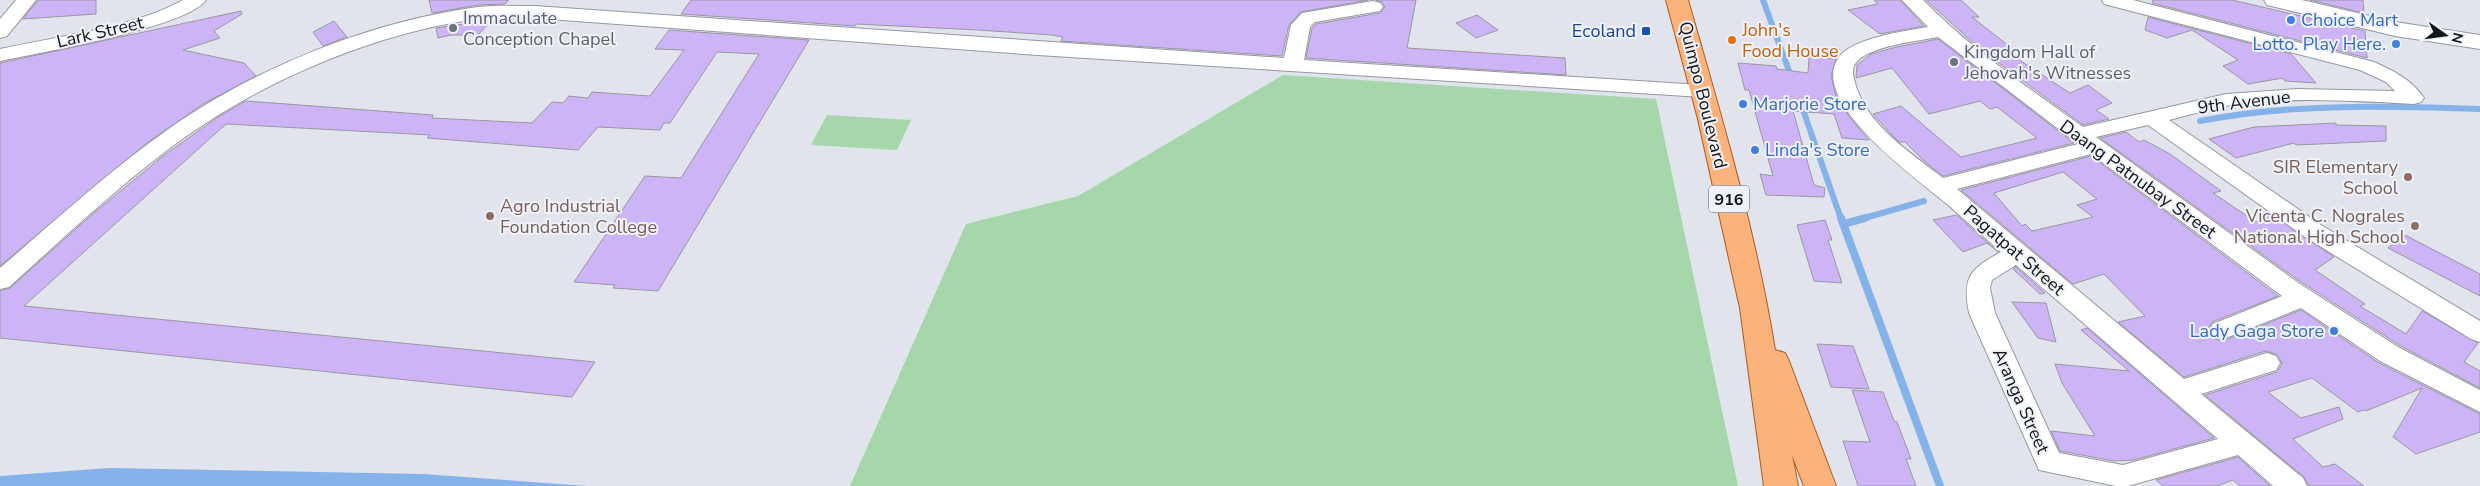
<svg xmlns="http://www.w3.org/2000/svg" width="2480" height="486" font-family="'Nunito Sans',sans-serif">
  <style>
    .green { fill: #a5d7aa }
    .water { fill: #86b2ea }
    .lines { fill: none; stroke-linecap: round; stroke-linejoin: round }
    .stream-far1 { stroke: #86b2ea; stroke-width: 6 }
    .stream { stroke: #86b2ea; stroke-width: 8 }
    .building { fill: #cdb4f6; stroke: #9a97a0; fill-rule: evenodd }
    .minor-casing { stroke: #9598a0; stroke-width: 2 }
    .secondary-casing { stroke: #9598a0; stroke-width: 2 }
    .primary-casing { stroke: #aa5b1f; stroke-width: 2 }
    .minor { fill: #fff; fill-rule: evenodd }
    .secondary { fill: #fff; fill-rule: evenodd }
    .primary { fill: #fcb37b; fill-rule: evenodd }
    .shop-dot { fill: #3f7fe0; stroke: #eff2fa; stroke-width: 2 }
    .worship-dot { fill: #6b7280; stroke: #eff2fa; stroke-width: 2 }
    .transit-dot { fill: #1a4fb4; stroke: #eff2fa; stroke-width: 2 }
    .food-dot { fill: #e8710a; stroke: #eff2fa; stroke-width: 2 }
    .education-dot { fill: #8d6e63; stroke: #eff2fa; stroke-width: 2 }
    .labels { text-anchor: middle; stroke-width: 4; stroke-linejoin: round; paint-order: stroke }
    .shield { fill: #eff2fa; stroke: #56575b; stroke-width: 1 }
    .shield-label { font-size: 16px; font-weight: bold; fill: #141517 }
    .worship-label { font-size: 18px; fill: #5b616d; stroke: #eff2fa; text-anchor: start }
    .shop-label { font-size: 18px; fill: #366cbe; stroke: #eff2fa; text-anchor: start }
    .food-label { font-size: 18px; fill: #c56008; stroke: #eff2fa; text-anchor: start }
    .transit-label { font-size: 18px; fill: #164399; stroke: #eff2fa; text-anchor: end }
    .street-label { font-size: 18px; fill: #141517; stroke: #eff2fa }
    .education-label { font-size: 18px; fill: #785e54; stroke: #eff2fa; text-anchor: end }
  </style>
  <rect width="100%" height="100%" fill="#e1e4ed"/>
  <g class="green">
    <path d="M1283,75L1656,99L1738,486H850L966,224L1078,196Z"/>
    <path d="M827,115L911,120L897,150L811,145Z"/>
  </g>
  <path class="water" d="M109,468L423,474L587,486H0V476Z"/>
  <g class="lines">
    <g class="stream-far1">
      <path d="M1763,0L1792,79"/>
      <path d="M1801,104L1841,219"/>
      <path d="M2200,121C2293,103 2386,106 2480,109"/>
      <path d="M1861,219L1924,201"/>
    </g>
    <g class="stream">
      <path d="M1841,218L1940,486"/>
      <path d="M1844,224L1865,218"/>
    </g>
  </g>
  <g class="building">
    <path d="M38,0H96V14L23,19Z"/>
    <path d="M429,0H509L505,4L478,5L432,13Z"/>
    <path d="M691,0H1368L1301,12L1289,25L1282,56L1061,41L1063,37L1052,35L978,30L856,24L855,26L681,14Z"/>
    <path d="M1376,0H1416L1407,48L1565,58L1566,75L1306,58L1312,28L1316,24L1380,13L1385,7L1382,2Z"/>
    <path d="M1874,0H1900L1924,26L1880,34L1848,10L1878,4Z"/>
    <path d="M1926,0H1961L1979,17H1972L2014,50L2007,52L2070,93L2088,85L2112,103L2096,110L2109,119L2083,125L1981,50Z"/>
    <path d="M2153,0H2232L2365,31L2367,58L2152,3Z"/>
    <path d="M2310,0H2363L2364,13Z"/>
    <path d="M241,11L242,14L214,31L220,38L183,50L244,63L256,76L203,104L147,143L0,266V63Z"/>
    <path d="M1477,15L1498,30L1476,38L1456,23Z"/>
    <path d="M2148,17L2291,54L2316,83L2285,81L2283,78L2248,84L2223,66L2238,60L2192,30L2167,38L2145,30Z"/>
    <path d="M492,20L478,35H451L438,38L436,28Z"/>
    <path d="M334,21L347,37L323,46L313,32Z"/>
    <path d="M669,30L809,40L658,291L613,288L615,285L574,282L645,176L681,178L759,54L717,52L670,123H664L660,130L598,127L578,150L427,138L430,135L226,124L24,306L595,362L572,397L0,338V291L10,288L96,211L163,156L218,117L246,101L433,115L432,118L532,123L552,102L563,103L569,96L588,98L592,92L650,96L684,50L655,49Z"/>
    <path d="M1938,39L2074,143L1943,176L1924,161L1905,142H1899L1891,134L1873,114L1901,106L1961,157L2037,138L1997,107L1990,109L1980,101L1929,114L1892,68L1856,78L1857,65L1871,54L1896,47Z"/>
    <path d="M1809,57L1836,59L1831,75L1836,96L1850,118L1869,140L1842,138L1834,114L1793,111L1814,185L1825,188L1824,197L1766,195L1760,174L1773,176L1749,90H1745L1738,63L1776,66L1777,69L1808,73Z"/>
    <path d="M2336,123V125L2386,126V141L2296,145L2294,143L2236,158L2209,139L2254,127Z"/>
    <path d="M2126,132L2139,142L2144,140L2170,154L2221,191L2213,193L2256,222L2272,215L2334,257L2315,270L2365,304L2360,306L2406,334L2422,311L2478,343L2464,362L2480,371V388L2399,345L2301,282L2100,138Z"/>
    <path d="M2091,156L2278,296L2212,322L2207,331L2212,338L2223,341L2301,310L2379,363L2480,414V432L2416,454L2393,437L2422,388L2366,411L2364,410L2358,412L2312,378L2268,392L2301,418L2339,407L2343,419L2293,439L2323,467L2335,464L2364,486H2309L2304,477L2205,395L2277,372L2282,364L2278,355L2266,351L2184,377L2118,322L2145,316L2104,274L2073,284L1961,190ZM2063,172L2097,199L2077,205L2093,217L2032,231L2025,224L2022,226L1994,193Z"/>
    <path d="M1956,215L1959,217L1998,252L1987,243L1963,252L1933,220Z"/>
    <path d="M1825,220L1832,240H1828L1842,283L1814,281L1797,225Z"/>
    <path d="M2405,235L2480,274V296L2388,248Z"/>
    <path d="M2016,267L2045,293L2040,294L2013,269Z"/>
    <path d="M2012,302L2046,303L2056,342L2038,338Z"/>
    <path d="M2087,328L2214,438L2134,460L2114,461L2060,451L2051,431L2095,436L2062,383L2055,364L2129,371L2081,330Z"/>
    <path d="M1817,344L1853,346L1869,389L1831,387Z"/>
    <path d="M1852,390L1883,392L1894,421L1897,422L1911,459H1906L1916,486H1858L1843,441L1870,442Z"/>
    <path d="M2238,457L2270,486H2240L2233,480L2217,486H2163L2156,480Z"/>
  </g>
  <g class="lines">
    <g class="minor-casing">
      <g id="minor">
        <path d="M16,0H36L7,36L0,38V19Z"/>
        <path d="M183,0H206C188,27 38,53 0,61V49C55,37 136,27 183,0Z"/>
        <path d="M1902,0H1923C1971,49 2027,87 2083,127L2226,94L2297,89L2395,91L2386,82L2360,70L2104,4L2102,0H2133L2374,62C2394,71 2412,80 2424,98L2421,102L2414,104C2353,101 2286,96 2225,106C2207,110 2188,115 2169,120L2321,225L2480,321V342L2471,339L2305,237L2148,125L2096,137L2300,284L2398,347L2480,390V412L2380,361L2301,308L2231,336L2222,339L2213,336L2209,330L2213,324L2282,296L2091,154L1957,189L2184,379L2267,353L2276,356L2280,363L2276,370L2201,394L2303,478L2307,486H2273L2238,455L2128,486H2116L2039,470L1969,313C1962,277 1970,269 2001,252C1983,236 1965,220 1947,204C1920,181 1806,101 1839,57C1853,38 1904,31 1928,27ZM1938,37L2078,144L1943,178C1910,152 1864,124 1854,79C1853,75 1852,69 1855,64C1867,46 1918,41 1938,37ZM2016,265L2218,439L2123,465L2059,453L1995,313L1990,288L1992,280Z"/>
        <path d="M1373,1L1380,3L1383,7L1380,11L1315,22L1310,27L1304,60L1702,85L1709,87L1712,91L1709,95L1702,97L1038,55L535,18C516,18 497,16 478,19C378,32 267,79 185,137C122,182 66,236 9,287L0,289V268C56,220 110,170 170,128C257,67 372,21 478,7C497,5 516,6 535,6L1284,58L1291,25L1302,13Z"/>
      </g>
    </g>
    <g class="secondary-casing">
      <path id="secondary" d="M2264,0H2302L2395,22L2480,35V49L2395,36L2267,5Z"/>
    </g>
    <g class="primary-casing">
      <path id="primary" d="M1666,0H1688C1721,115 1756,232 1775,350L1785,353L1789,361L1836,486H1804L1792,455L1798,486H1764L1740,308L1698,119Z"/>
    </g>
    <use href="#minor" class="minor"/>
    <use href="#secondary" class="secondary"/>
    <use href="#primary" class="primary"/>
  </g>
  <g class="shop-dot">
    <circle cx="2291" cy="20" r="5"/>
    <circle cx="2396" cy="44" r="5"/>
    <circle cx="1743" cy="104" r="5"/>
    <circle cx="1755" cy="150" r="5"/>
    <circle cx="2334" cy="331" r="5"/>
  </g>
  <g class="worship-dot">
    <circle cx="453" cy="28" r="5"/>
    <circle cx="1954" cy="62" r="5"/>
  </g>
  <rect class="transit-dot" x="1641" y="26" width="10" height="10" rx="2.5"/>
  <circle class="food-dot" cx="1732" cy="40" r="5"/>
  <g class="education-dot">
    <circle cx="2408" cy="177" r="5"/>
    <circle cx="490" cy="216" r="5"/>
    <circle cx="2415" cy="226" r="5"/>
  </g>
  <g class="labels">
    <rect class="shield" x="1709" y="185.5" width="40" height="27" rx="4"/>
    <g class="shield-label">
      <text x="1729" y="205">916</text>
    </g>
    <g class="worship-label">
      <text x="463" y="24">Immaculate<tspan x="463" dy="21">Conception Chapel</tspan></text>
      <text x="1964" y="58">Kingdom Hall of<tspan x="1964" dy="21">Jehovah's Witnesses</tspan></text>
    </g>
    <g class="shop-label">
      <text x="2301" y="26">Choice Mart</text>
      <text x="2386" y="50" text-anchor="end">Lotto. Play Here.</text>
      <text x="1753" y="110">Marjorie Store</text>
      <text x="1765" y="156">Linda's Store</text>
      <text x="2324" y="337" text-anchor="end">Lady Gaga Store</text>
    </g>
    <g class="food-label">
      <text x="1742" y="36">John's<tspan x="1742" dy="21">Food House</tspan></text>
    </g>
    <g class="transit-label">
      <text x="1636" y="37">Ecoland</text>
    </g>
    <g class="street-label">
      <text transform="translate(100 32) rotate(-13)" y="6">Lark Street</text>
      <text transform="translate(1703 95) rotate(76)" y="6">Quimpo Boulevard</text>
      <text transform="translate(2244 102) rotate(-7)" y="6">9th Avenue</text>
      <text transform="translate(2138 179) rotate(36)" y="6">Daang Patnubay Street</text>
      <text transform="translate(2014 250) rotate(41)" y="6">Pagatpat Street</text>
      <text transform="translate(2021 401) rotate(66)" y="6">Aranga Street</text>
    </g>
    <g class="education-label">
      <text x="2398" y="173">SIR Elementary<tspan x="2398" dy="21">School</tspan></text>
      <text x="500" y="212" text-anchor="start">Agro Industrial<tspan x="500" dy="21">Foundation College</tspan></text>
      <text x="2405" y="222">Vicenta C. Nograles<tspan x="2405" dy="21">National High School</tspan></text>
    </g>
  </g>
  <g transform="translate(2445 35) rotate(104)" stroke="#eff2fa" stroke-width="4" paint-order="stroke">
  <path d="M0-4L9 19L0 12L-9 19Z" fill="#141517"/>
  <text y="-8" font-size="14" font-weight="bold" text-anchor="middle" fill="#141517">N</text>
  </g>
</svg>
